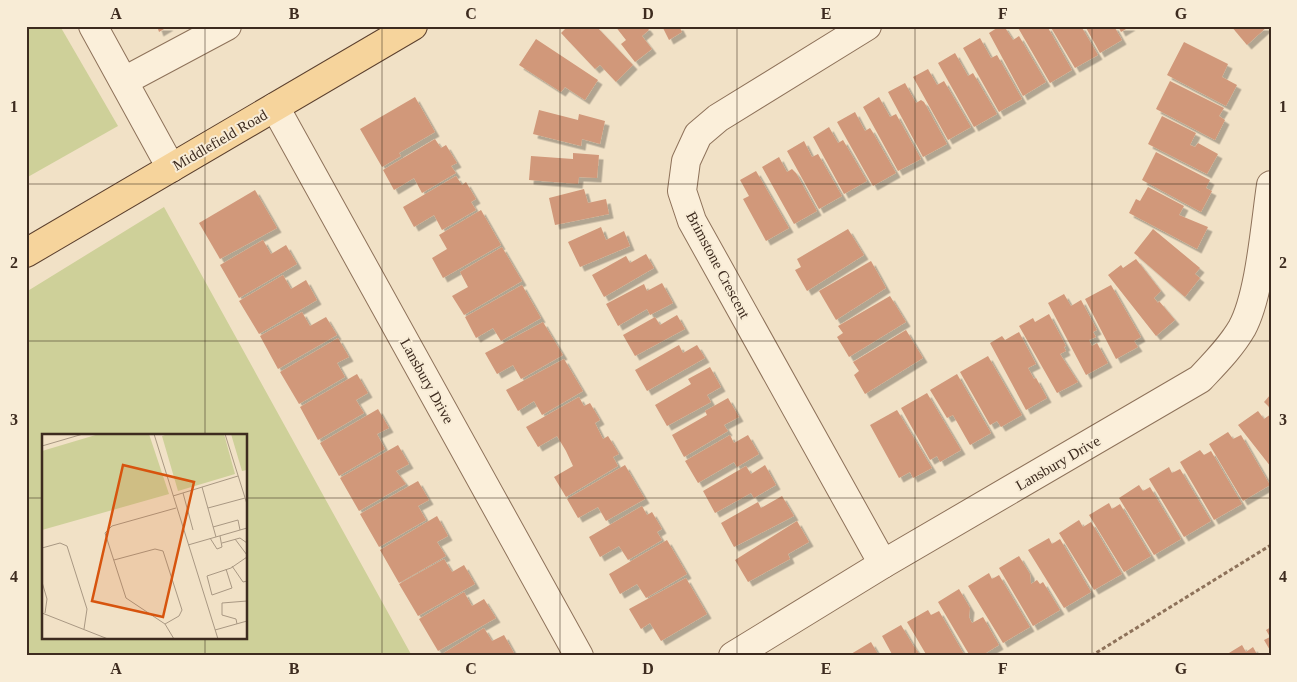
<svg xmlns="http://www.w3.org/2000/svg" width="1297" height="682" font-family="Georgia,serif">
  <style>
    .green { fill: #ced099; fill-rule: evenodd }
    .building { fill: #d1987a; filter: url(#shadow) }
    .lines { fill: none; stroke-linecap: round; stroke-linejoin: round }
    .minor-casing { stroke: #8e725a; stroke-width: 30 }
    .major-casing { stroke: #5c402e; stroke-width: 30 }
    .path { stroke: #8e725a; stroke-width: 3; stroke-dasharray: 4 2.5; stroke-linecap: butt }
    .minor { stroke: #fbefda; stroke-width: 28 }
    .major { stroke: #f6d49c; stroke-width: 28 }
    .grid { fill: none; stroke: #3d2b1f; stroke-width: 1; stroke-opacity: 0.55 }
    .labels { text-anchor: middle; stroke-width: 4; stroke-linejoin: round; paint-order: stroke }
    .street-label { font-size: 15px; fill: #3d2b1f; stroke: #f8ecd6 }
    .inset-road { fill: none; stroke: #a99883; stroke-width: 1 }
    .view { fill: #d7540e; fill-opacity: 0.15; stroke: #d7540e; stroke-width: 2.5 }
    .inset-edge { fill: none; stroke: #3d2b1f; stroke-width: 2.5 }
    .neatline { fill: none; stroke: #3d2b1f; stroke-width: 2 }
    .grid-label { font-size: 16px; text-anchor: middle; font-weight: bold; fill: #3d2b1f }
  </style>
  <defs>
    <filter id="shadow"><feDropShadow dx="4.5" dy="4.5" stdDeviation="0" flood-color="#0004"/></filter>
  </defs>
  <rect width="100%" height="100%" fill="#f1e1c6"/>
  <g class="green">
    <path d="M26,26H60L118,126L26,178Z"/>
    <path d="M164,207L412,656H26V292ZM44,436H246V638H44Z"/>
  </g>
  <g class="building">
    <path d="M157,26H169L159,32Z"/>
    <path d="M568,26H596L633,65L616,82L600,65L595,69L561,33Z"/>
    <path d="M615,26H646L649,30L642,36L652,49L635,62L621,44L626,40Z"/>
    <path d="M662,26H679L682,32L669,40Z"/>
    <path d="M1000,26H1004L1013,40L1019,36L1046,82L1023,96L989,33Z"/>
    <path d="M1017,26H1040L1042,29L1047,26L1072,70L1050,83Z"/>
    <path d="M1050,26H1081L1098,55L1075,68Z"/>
    <path d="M1085,26H1114L1122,40L1100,53Z"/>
    <path d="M1118,26H1131L1121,32Z"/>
    <path d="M1231,26H1268L1247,45Z"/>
    <path d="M980,38L991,58L997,55L1022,99L999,112L963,48Z"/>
    <path d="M536,39L598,80L585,100L565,87L561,92L519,65Z"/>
    <path d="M1184,42L1228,64L1222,77L1237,85L1226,106L1167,75Z"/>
    <path d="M955,53L968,76L973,73L997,114L974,127L938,63Z"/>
    <path d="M928,69L937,85L944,81L971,127L948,140L913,77Z"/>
    <path d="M1170,81L1224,108L1219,116L1225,120L1215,140L1156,109Z"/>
    <path d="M905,83L916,103L921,100L924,102L947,144L923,157L888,92Z"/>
    <path d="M415,97L435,132L399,153L401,156L382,167L360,129Z"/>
    <path d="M879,97L890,117L896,114L921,159L898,171L863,107Z"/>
    <path d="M539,110L578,120L579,114L605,121L600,144L582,139L581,146L533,134Z"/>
    <path d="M855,112L865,131L870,128L872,131L896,173L873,186L837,122Z"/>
    <path d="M1162,116L1196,133L1190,145L1195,147L1198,143L1218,154L1207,174L1148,144Z"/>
    <path d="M829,127L838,143L843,140L867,181L844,194L813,137Z"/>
    <path d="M435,139L441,148L446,145L457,163L451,166L456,173L422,193L414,178L394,190L383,170Z"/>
    <path d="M804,141L812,157L818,154L842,196L819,209L787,151Z"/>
    <path d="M1156,152L1210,180L1206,188L1212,191L1201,212L1142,180Z"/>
    <path d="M573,153L599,155L597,178L579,177L578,184L529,180L531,156L573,159Z"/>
    <path d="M779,157L787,172L792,169L796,173L817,211L794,224L762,167Z"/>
    <path d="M756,171L789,228L766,241L743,199L749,196L740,180Z"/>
    <path d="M456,176L462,185L466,182L476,199L471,202L476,210L442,230L434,215L414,227L403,207Z"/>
    <path d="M1148,187L1184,206L1179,215L1208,227L1197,249L1129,213L1136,199L1140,201Z"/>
    <path d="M584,189L588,203L606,199L609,214L555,225L549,198Z"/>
    <path d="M255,190L277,228L220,259L199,223Z"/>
    <path d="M481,210L501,245L443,278L432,258L447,249L439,235Z"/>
    <path d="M601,227L606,240L624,231L630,246L580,267L568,242Z"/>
    <path d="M848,229L864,255L807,291L795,270L801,267L797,259Z"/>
    <path d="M1153,229L1200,268L1195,274L1200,278L1185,297L1134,253Z"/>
    <path d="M263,240L271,254L286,245L297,264L239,298L220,265Z"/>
    <path d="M502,247L522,281L464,315L452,296L468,287L460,272Z"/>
    <path d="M646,254L654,268L604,297L592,275L626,256L630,263Z"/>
    <path d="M1136,259L1161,291L1154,298L1158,303L1159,301L1175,320L1156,336L1108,275L1121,265L1123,268Z"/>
    <path d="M871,261L886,288L836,320L819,291Z"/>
    <path d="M283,275L291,289L306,280L317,300L259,334L239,301Z"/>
    <path d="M662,283L673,303L650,315L647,309L618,326L606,304L644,284L647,291Z"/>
    <path d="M522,285L541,318L501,341L493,328L476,338L465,317Z"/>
    <path d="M1111,285L1141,337L1134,341L1138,347L1116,359L1085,299Z"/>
    <path d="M1064,294L1071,306L1081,300L1097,330L1093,332L1096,337L1089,340L1092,346L1097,343L1108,363L1086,375L1048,303Z"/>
    <path d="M890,296L906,322L849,357L837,337L843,333L838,326Z"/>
    <path d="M302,312L310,326L326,317L337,335L278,369L260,336Z"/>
    <path d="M1049,314L1066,346L1064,347L1066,351L1060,354L1078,382L1057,393L1019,326L1033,318L1035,322Z"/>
    <path d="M677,315L685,329L635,356L623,335L655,317L660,325Z"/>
    <path d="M543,322L563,355L521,379L513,365L497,374L485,353Z"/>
    <path d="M906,330L923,358L865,394L854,375L859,371L853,362Z"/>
    <path d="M1019,332L1036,364L1028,368L1034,379L1036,378L1047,398L1026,410L990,343L1002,336L1005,340Z"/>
    <path d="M338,338L349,357L337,363L345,377L299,404L280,372Z"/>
    <path d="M679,345L683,353L697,345L705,358L647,391L635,370Z"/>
    <path d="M988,356L1022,415L1001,427L997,421L990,425L960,372Z"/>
    <path d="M564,359L583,391L542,415L534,401L518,411L506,390Z"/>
    <path d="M710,367L721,387L707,395L711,402L667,426L655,405L691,384L688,379Z"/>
    <path d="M357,374L368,393L356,400L364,413L318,440L300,407Z"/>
    <path d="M957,374L991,433L970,445L953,415L947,418L930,390Z"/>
    <path d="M927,393L961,450L940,462L937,456L930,460L901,408Z"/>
    <path d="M1271,394V409L1264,402Z"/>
    <path d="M579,397L584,406L590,403L600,420L595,423L603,439L608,436L619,454L613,457L618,466L566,497L554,477L573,466L566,451L557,436L538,447L526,427Z"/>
    <path d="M728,398L739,417L724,425L728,431L684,457L672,435L707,415L705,411Z"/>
    <path d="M378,409L389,428L377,434L385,449L339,476L320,443Z"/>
    <path d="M897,410L932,468L913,478L910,472L899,478L870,425Z"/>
    <path d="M1258,411L1264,419L1271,414V467L1238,425Z"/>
    <path d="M1228,432L1233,439L1241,435L1270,485L1243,501L1209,444Z"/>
    <path d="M730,435L734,443L748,435L759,454L737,467L734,462L698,483L685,461Z"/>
    <path d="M398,445L409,464L396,471L406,484L359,511L340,478Z"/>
    <path d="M1200,450L1204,455L1211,451L1242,504L1214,520L1180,462Z"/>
    <path d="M625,465L645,499L606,521L598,507L578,518L567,499Z"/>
    <path d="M765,465L776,485L754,498L751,493L715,513L703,491L746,466L751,474Z"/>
    <path d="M1169,467L1172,473L1180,469L1211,521L1184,537L1149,479Z"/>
    <path d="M418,481L429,500L418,506L426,520L379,547L360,514Z"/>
    <path d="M1139,485L1143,491L1150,487L1181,539L1154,555L1119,498Z"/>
    <path d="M782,496L794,516L734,547L721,523L758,502L761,508Z"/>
    <path d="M1109,503L1112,509L1120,504L1151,556L1124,572L1089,515Z"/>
    <path d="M642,506L647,515L652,512L662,529L657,532L662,540L628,560L619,546L600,557L589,537Z"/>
    <path d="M437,516L448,536L437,542L446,556L399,583L380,550Z"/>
    <path d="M1079,520L1083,527L1091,522L1122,574L1094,590L1059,533Z"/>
    <path d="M797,521L809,542L788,554L790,559L748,582L735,560Z"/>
    <path d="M1049,538L1052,544L1060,539L1091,592L1064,608L1028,550Z"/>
    <path d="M667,540L687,574L646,598L637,584L620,594L609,574Z"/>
    <path d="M1019,556L1030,574L1031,584L1037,580L1040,584L1043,582L1060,610L1033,626L999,568Z"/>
    <path d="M444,559L452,572L464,565L475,584L418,616L399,584Z"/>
    <path d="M989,573L992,579L999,575L1030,627L1003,643L968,586Z"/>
    <path d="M686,578L707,614L661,641L650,623L641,629L629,609Z"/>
    <path d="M959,589L970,608L969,617L972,623L983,617L999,645L981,656H970L938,602Z"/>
    <path d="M464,592L472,606L484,599L496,618L438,651L419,619Z"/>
    <path d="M928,610L931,615L939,611L965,656H927L907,622Z"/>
    <path d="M901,625L913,645L921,656L898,654L893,656L882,636Z"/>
    <path d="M1271,627V652L1264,640L1270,637L1266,630Z"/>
    <path d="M484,628L492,641L504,635L514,653L510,656H439Z"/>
    <path d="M871,642L879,656H852L851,654Z"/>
    <path d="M1242,645L1246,652L1253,647L1258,656H1224Z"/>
  </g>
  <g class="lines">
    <g class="minor-casing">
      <g id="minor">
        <path d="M93,26L171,168"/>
        <path d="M867,26L718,118L698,135L686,161L682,191L692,221L883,564"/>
        <path d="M124,81L227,26"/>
        <path d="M275,107L579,656"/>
        <path d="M733,656L883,564L1200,379C1215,363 1231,347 1242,328C1260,295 1265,225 1271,185"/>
      </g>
    </g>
    <g class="major-casing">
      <path id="major" d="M26,253L413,26"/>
    </g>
    <path class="path" d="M1091,656L1271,545"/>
    <use href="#minor" class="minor"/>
    <use href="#major" class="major"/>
  </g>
  <path class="grid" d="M205,26V436M382,26V656M560,26V656M737,26V656M915,26V656M1092,26V656M26,184H1271M26,341H1271M26,498H44M246,498H1271M205,638V656"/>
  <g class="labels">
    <g class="street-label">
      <text transform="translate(220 140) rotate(-30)" y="5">Middlefield Road</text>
      <text transform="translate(718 265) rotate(62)" y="5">Brimstone Crescent</text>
      <text transform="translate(427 381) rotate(61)" y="5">Lansbury Drive</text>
      <text transform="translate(1058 463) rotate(-30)" y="5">Lansbury Drive</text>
    </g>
  </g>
  <g transform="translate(42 434)">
    <rect width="205" height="205" fill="#f1e1c6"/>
    <path d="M57,0H107L127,60L0,96V17ZM126,0H182L193,40L136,57L120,2ZM189,0H205V36L200,37Z" fill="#ced099"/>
    <path class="inset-road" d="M112,0L176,205M183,0L205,70M0,12L41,0M160,53L174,103M141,59L151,96M131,62L196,42M166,74L203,64M171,93L196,86L198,96M168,104L175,115L180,113L178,102M193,105L205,121M180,109L198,104L205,109M146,111L205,94M0,114L18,109L25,112L45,175L42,195M72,126L113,115L121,117L140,176L137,182L123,190M190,132L201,148L205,147M184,135L190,154L170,161L165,142L189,134L205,123M0,148L5,165L3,179M0,179L66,205M195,190L194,185L180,181V169L205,167M173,196L205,187M132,205L123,190L84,164L63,99L70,92L134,74"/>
    <path class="view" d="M81,31L152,48L121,183L50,167Z"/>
    <rect width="205" height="205" class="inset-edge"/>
  </g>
  <rect width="1297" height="682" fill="none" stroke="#f8ecd6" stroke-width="55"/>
  <rect x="28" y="28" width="1242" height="626" class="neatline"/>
  <g class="grid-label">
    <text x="116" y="19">A</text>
    <text x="294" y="19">B</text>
    <text x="471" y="19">C</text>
    <text x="648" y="19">D</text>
    <text x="826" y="19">E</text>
    <text x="1003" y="19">F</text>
    <text x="1181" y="19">G</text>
    <text x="14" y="112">1</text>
    <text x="1283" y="112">1</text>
    <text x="14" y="268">2</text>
    <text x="1283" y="268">2</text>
    <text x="14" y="425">3</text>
    <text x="1283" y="425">3</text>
    <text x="14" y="582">4</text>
    <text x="1283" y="582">4</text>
    <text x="116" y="674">A</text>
    <text x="294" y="674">B</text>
    <text x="471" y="674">C</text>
    <text x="648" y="674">D</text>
    <text x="826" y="674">E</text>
    <text x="1003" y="674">F</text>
    <text x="1181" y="674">G</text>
  </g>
</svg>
